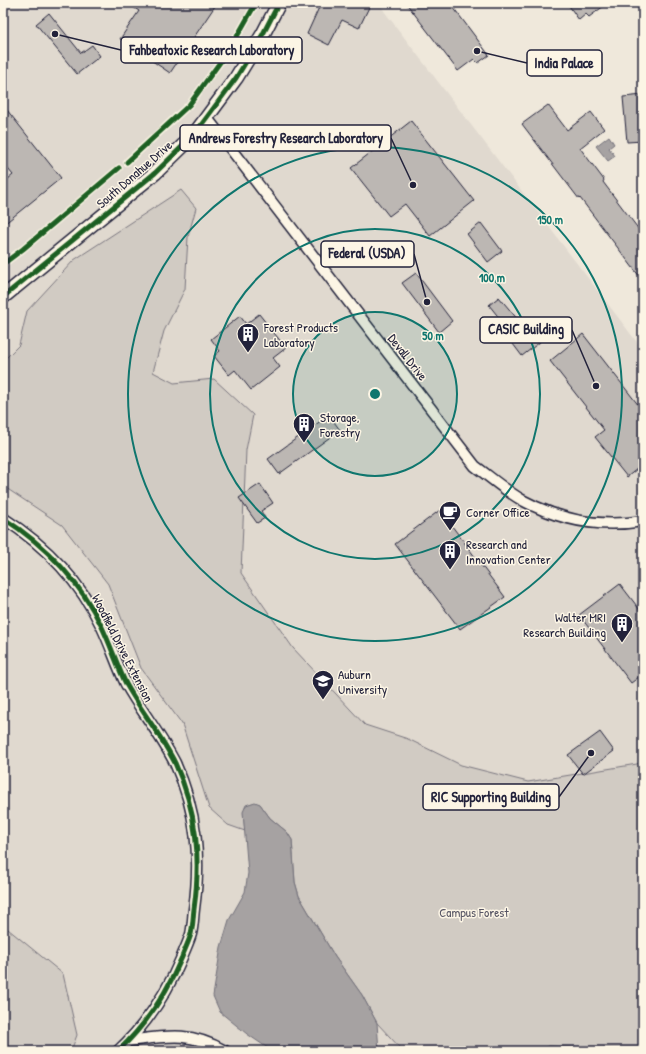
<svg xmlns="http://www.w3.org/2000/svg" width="646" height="1054" font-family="'Patrick Hand',sans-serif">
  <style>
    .built { fill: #e0d9cf }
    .green { fill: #d1cbc3; stroke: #7a767f }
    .water { fill: #a6a2a2; stroke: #716f79 }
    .building { fill: #bcb7b3; stroke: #22223b }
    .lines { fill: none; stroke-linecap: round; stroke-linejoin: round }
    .minor-casing { stroke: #22223b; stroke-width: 13 }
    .tertiary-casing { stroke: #22223b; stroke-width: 16 }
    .minor { stroke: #fcf5e5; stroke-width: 10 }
    .tertiary { stroke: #fcf5e5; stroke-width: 13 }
    .cycleway-casing { stroke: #fcf5e5; stroke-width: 8 }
    .cycleway { stroke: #1b5e20; stroke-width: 5 }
    .ring { fill: none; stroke: #0f766e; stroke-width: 2 }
    .labels { text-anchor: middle; stroke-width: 3; stroke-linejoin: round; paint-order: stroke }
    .street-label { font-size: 13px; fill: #22223b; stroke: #fcf5e5 }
    .poi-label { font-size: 13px; fill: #22223b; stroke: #fcf5e5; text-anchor: start }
    .park-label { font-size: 13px; fill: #575564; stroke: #fcf5e5 }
    .centre { fill: #0f766e; stroke: #fcf5e5; stroke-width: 2 }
    .ring-label { font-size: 12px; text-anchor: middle; font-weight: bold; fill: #0f766e; stroke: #fcf5e5; stroke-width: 3; stroke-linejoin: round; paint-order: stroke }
    .leader { fill: none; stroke: #22223b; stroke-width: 1.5 }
    .callout-dot { fill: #22223b; stroke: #fcf5e5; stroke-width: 1.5 }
    .callout { fill: #fcf5e5; stroke: #22223b; stroke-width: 1.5 }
    .callout-label { font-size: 14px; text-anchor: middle; font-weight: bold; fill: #22223b }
  </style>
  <rect width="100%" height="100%" fill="#efe8db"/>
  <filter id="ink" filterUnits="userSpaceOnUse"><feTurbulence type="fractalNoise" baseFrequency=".025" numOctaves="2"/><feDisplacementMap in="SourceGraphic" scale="8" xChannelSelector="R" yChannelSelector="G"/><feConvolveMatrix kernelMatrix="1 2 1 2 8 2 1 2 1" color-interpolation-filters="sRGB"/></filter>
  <g filter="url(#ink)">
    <path class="built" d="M3,3H380L384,11L643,350V1051H3Z"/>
    <g class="green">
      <path d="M181,190L196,208L188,237L185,289L164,331L153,372L174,383L214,379L253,415L246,450L241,573L293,648L365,725L408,739L461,765L528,782L637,764L643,760V1051L549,1046L540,1051H403L377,1023L362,995L335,957L299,896L295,882L292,840L287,832L270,818L260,804C239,799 244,818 245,831L228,825L209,808L182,724L141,668L108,584L62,525L3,486V361L19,345L27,311L74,260Z"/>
      <path d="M3,925L63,974L77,1035L71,1051H3Z"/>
      <path d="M178,1039L210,1051H133L142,1041Z"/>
    </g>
    <g class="water">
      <path d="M609,136L614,144L609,148L615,156L608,161L596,146Z"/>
      <path d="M255,802L260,804L270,818L287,832L292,840L295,882L299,896L335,957L362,995L377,1023L379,1051H272L247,1034L220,1012L213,996L221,947L229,920L245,892L248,873L243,812L246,805Z"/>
    </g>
    <g class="building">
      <path d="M127,3H217L170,73L120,39L139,11Z"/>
      <path d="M321,3H371L359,28L342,20L329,45L307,34Z"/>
      <path d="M406,3H450L489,55L478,63L474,59L458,71Z"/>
      <path d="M567,3H608L589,17L586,14L579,20Z"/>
      <path d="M49,13L81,53L92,45L100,56L77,74L36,24Z"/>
      <path d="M643,95V141L627,142L623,97Z"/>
      <path d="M3,105L61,178L3,225V183L13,175L3,163Z"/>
      <path d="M548,105L567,130L591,112L604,129L580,148L604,180L603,182L643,235V281L580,198L579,199L522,124Z"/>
      <path d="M411,121L474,201L430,236L405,204L389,216L351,168Z"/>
      <path d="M481,223L502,251L488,262L467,234Z"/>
      <path d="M416,273L452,321L439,332L402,283Z"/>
      <path d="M499,297L519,321L523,318L540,342L522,356L504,332L508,329L489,305Z"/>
      <path d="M259,314L286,348L273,358L280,367L251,390L235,370L229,375L214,356L220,351L211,339L240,316L246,324Z"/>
      <path d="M583,334L643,411V477L637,469L627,477L595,437L604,430L550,361Z"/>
      <path d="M329,415L340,430L279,474L268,459Z"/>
      <path d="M260,484L273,503L261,511L265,518L257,523L239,498Z"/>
      <path d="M440,510L505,597L460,629L395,544Z"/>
      <path d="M620,584L643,614V674L631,683L579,615Z"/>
      <path d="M600,732L614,751L583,774L568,755Z"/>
    </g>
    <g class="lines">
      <g class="minor-casing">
        <g id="minor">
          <path d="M207,118L475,466C490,477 506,491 522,500C559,520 601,528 643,521"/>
          <path d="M3,518C45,545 80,581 102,627C111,646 117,665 126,684C141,711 161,735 175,763C197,811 201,858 194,909C193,917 193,926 191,934C189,941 185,949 182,957C167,993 147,1024 118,1051"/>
          <path d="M129,1041C168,1036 189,1031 225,1051"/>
        </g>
      </g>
      <g class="tertiary-casing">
        <path id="tertiary" d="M3,297L155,173L193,136L236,78L263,34L279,3"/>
      </g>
      <use href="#minor" class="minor"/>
      <use href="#tertiary" class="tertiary"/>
      <g class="cycleway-casing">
        <g id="cycleway">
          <path d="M127,162L189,105L231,47L256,3"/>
          <path d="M3,264L23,249L119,168"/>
          <path d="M3,297L155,173L193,136L236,78L263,34L279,3"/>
          <path d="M3,518C45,545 80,581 102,627C111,646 117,665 126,684C141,711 161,735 175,763C197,811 201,858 194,909C193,917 193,926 191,934C189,941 185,949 182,957C167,993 147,1024 118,1051"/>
        </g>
      </g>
      <use href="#cycleway" class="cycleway"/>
    </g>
  </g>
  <circle cx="375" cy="394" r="82" fill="#0f766e" fill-opacity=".12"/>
  <g class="ring">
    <circle cx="375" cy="394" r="82"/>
    <circle cx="375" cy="394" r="165"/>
    <circle cx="375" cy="394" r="247"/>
  </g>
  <defs>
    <g id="building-pin" transform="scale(1.15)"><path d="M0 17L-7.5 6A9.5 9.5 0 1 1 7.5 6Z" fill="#22223b" stroke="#fcf5e5"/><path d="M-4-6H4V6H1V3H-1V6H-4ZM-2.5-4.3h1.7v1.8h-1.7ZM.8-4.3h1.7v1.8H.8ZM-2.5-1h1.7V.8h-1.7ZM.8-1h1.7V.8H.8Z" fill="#fff"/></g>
    <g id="cafe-pin" transform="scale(1.15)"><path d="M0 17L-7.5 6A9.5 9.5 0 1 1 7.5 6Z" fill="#22223b" stroke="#fcf5e5"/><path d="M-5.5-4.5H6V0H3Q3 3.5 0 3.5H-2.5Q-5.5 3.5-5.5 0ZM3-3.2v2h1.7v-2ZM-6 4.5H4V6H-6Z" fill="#fff"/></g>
    <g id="university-pin" transform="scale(1.15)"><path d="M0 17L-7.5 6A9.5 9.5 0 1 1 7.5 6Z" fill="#22223b" stroke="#fcf5e5"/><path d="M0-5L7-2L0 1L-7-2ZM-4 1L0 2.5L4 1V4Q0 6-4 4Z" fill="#fff"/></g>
  </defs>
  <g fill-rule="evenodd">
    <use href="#building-pin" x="248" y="334"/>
    <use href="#building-pin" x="304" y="424"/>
    <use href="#cafe-pin" x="450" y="512"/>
    <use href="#building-pin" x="450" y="551"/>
    <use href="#building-pin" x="622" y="624"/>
    <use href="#university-pin" x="323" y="681"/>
  </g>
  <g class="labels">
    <g class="street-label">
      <text transform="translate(134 174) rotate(-41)" y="5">South Donahue Drive</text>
      <text transform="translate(408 357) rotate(52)" y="5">Devall Drive</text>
      <text transform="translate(123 648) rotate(63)" y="5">Woodfield Drive Extension</text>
    </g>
    <g class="poi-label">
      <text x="264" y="332">Forest Products<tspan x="264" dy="15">Laboratory</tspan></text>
      <text x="320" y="422">Storage,<tspan x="320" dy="15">Forestry</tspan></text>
      <text x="466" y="517">Corner Office</text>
      <text x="466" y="549">Research and<tspan x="466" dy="15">Innovation Center</tspan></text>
      <text x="606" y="622" text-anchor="end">Walter MRI<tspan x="606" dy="15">Research Building</tspan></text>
      <text x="338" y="679">Auburn<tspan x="338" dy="15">University</tspan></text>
    </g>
    <g class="park-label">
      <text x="474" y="917">Campus Forest</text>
    </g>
  </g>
  <circle cx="375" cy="394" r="6" class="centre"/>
  <g class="ring-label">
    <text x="550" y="224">150 m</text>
    <text x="492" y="282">100 m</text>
    <text x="433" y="340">50 m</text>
  </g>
  <path class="leader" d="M55 34L121 50M477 51L527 63M413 185L391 138M427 302L414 254M596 386L572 330M591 753L559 797"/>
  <g class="callout-dot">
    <circle cx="55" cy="34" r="4"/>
    <circle cx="477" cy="51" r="4"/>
    <circle cx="413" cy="185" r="4"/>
    <circle cx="427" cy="302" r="4"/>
    <circle cx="596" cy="386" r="4"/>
    <circle cx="591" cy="753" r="4"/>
  </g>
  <g class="callout">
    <rect x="121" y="37" width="181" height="26" rx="4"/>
    <rect x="527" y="50" width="75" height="26" rx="4"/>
    <rect x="180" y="125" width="211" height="26" rx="4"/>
    <rect x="321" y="241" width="93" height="26" rx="4"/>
    <rect x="480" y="317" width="92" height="26" rx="4"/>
    <rect x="423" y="784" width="136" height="26" rx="4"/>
  </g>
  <g class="callout-label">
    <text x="212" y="55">Fahbeatoxic Research Laboratory</text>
    <text x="564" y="68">India Palace</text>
    <text x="286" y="143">Andrews Forestry Research Laboratory</text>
    <text x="367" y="258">Federal (USDA)</text>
    <text x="526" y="334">CASIC Building</text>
    <text x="491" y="802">RIC Supporting Building</text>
  </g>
  <rect width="646" height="1054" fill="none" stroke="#fcf5e5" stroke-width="16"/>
  <rect x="8" y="8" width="630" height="1038" fill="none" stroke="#22223b" stroke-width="1.5" filter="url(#ink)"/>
</svg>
